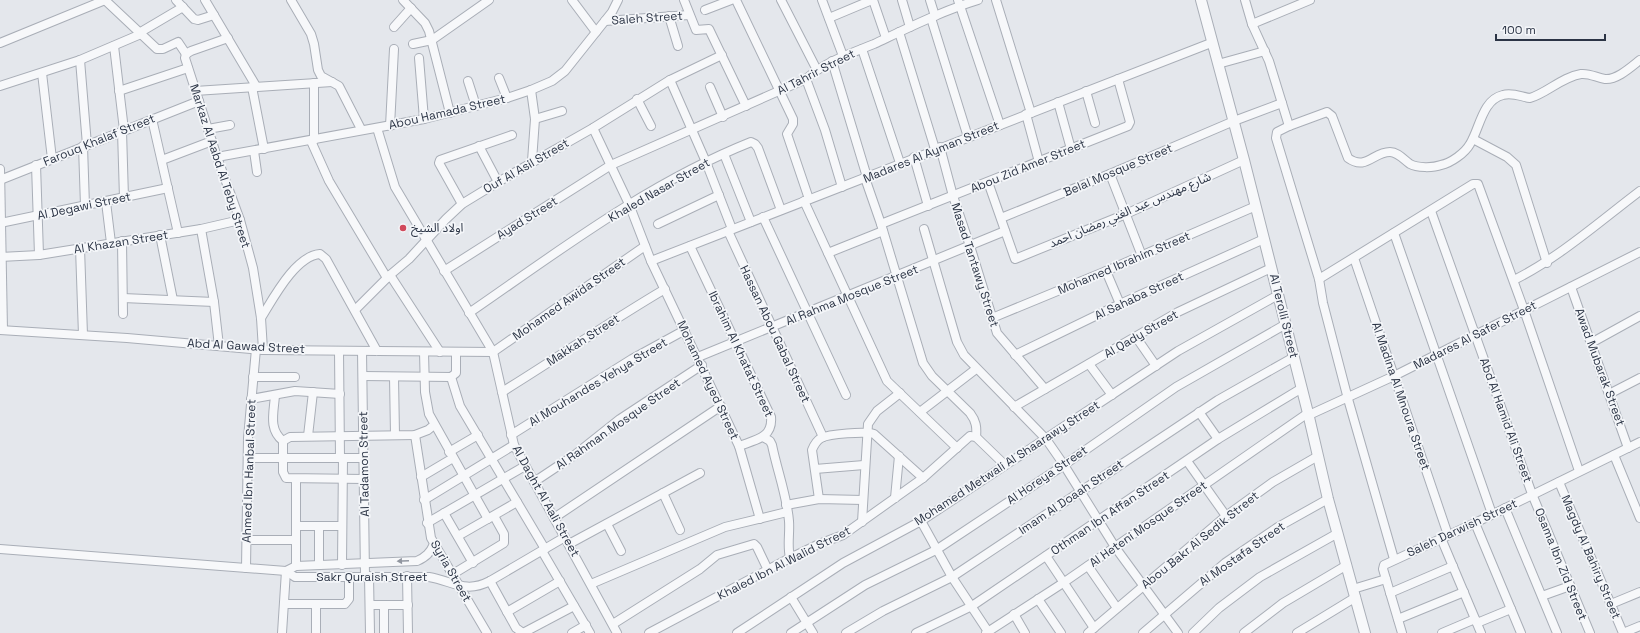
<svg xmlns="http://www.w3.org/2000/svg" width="1640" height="633" font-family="'Space Grotesk','Noto Sans Arabic',sans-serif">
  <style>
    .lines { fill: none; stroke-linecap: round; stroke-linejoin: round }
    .minor-casing { stroke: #a9aeb7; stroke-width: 10 }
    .tertiary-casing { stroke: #a9aeb7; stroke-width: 12 }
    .minor { stroke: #f7f8fa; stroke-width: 8 }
    .tertiary { stroke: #f7f8fa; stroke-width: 10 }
    .oneway { fill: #9196a0 }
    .poi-dot { fill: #d1495b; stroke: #f4f6f9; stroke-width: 1.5 }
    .labels { text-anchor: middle; stroke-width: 3.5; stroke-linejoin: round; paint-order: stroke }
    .street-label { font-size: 12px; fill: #2b3445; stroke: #f4f6f9 }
    .poi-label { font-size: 12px; fill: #2b3445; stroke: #f4f6f9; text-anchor: start }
  </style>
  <rect width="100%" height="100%" fill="#e4e7ec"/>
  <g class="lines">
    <g class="minor-casing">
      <g id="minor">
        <path d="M105,0L157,49H163L178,42L186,54"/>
        <path d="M176,0L194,19L198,20L214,15"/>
        <path d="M205,0L256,86"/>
        <path d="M291,0L311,34L314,44L318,70L321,76L339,86L361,129"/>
        <path d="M403,0L425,23L429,31L450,113"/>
        <path d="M572,0L596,32"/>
        <path d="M684,0L696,30L709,29L746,106"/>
        <path d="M736,0L793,119V124L787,134L809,199"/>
        <path d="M781,0L817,70"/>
        <path d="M822,0L843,56"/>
        <path d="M873,0L886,38"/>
        <path d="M902,0L910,27"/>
        <path d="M930,0L935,16"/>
        <path d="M958,0L1000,125"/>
        <path d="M996,0L1031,113"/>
        <path d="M1245,0L1252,24L1269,61L1289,126"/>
        <path d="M705,10L731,0"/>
        <path d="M669,16L678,46"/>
        <path d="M829,18L872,0"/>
        <path d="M931,18L968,137"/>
        <path d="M605,21L689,15"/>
        <path d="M1252,24L1310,0"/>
        <path d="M394,27L411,8"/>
        <path d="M899,32L935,149"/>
        <path d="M139,33L183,7"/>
        <path d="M0,43L105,0"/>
        <path d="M413,44L432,40L489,0"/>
        <path d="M114,46L124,130"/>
        <path d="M862,49L900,163"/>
        <path d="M186,54L185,58L217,157L240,220L253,268L261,318L263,350"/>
        <path d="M186,54L191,51L228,38"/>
        <path d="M419,58L424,119"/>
        <path d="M80,60L87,145"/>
        <path d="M832,61L867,177"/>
        <path d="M1218,64L1265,51"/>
        <path d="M42,73L52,159"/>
        <path d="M499,78L507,98"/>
        <path d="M806,79L825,130L842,187"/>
        <path d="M670,80L706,162L732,229"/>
        <path d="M468,81L476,106"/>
        <path d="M314,83V140"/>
        <path d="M0,86L80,60L141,34"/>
        <path d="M252,87L264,149"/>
        <path d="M710,87L723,117"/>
        <path d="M531,90L535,119L532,161"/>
        <path d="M119,91L188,68"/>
        <path d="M195,91L332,82"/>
        <path d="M1086,91L1095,123"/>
        <path d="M637,99L651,126"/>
        <path d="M1058,102L1071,149"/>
        <path d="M1026,114L1039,162"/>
        <path d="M152,119L178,233"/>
        <path d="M535,119L562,111"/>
        <path d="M390,126L394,49"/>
        <path d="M377,128L395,187L493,352L514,445L617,633"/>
        <path d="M593,128L629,204L651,261L739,446L760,519"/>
        <path d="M208,129L230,125"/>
        <path d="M122,131L124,198"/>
        <path d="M1473,139L1507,157L1516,165L1547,263"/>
        <path d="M311,141L329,181L387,278"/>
        <path d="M83,146L85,206"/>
        <path d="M479,146L498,182"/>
        <path d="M940,147L953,196L970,246L997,333L1045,389"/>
        <path d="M254,151L257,172"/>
        <path d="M724,154L751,222"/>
        <path d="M217,157L424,119L507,98L531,90L552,81L565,71L612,12L618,0"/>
        <path d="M914,157L928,206"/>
        <path d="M162,160L212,141"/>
        <path d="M36,165L39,255"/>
        <path d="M0,169L3,330"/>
        <path d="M1110,174L1142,256"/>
        <path d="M865,178L881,224L923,363L932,376L970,413C976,421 977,427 976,437"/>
        <path d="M0,180L199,101"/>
        <path d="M988,182L1015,259L1126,214L1244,160"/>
        <path d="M804,201L887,381L957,448"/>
        <path d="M106,202L111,243"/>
        <path d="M462,204L439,163L440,160L512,135"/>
        <path d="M1431,211L1532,494L1590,633"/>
        <path d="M763,217L846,395"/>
        <path d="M1001,218L1110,174L1234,121L1282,103"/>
        <path d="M0,223L168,188"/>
        <path d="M658,224L719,195"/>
        <path d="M881,224L1128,126L1130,122L1118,79"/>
        <path d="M201,229L214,302L219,346"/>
        <path d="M924,229L957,342L964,355L1046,439L1064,465L1115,547L1178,633"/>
        <path d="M728,231L823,437"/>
        <path d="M1394,233L1492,514"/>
        <path d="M160,235L173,300"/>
        <path d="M122,241L123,314"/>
        <path d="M690,246L771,417C773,438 755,440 739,446"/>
        <path d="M80,248L83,335"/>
        <path d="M828,253L883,231"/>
        <path d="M0,257L39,255L201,229L240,220"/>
        <path d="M1354,258L1448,535"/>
        <path d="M651,261L1211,43"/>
        <path d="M444,271L611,165L806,79C826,61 850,54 874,44C908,28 942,11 978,0"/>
        <path d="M1106,271L1120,304"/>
        <path d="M390,275L440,352"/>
        <path d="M1319,279L1473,184H1478L1524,310L1579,471"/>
        <path d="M1514,280C1560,257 1599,222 1640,191"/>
        <path d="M1571,287L1628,448"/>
        <path d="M123,298L214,302"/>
        <path d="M355,310L390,275L409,259L446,219L462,204L498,182L593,128L670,80L722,55"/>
        <path d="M469,313C559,251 648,183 751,142L755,144L758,148L781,210"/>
        <path d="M261,318C273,299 295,256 320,254L326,259L377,351"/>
        <path d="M992,318L1106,271L1256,206"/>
        <path d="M0,330L127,338L263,350L493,352L645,246"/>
        <path d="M1136,337L1156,366"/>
        <path d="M1591,343L1640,316"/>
        <path d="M339,351L340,458"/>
        <path d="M362,351L365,576"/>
        <path d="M424,352L425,392L429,414L488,519"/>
        <path d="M1015,355L1120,304L1264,239"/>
        <path d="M698,357L1005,231"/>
        <path d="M1089,364L1112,395"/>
        <path d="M363,376L451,377L456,373V352"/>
        <path d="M253,377H295"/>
        <path d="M394,377L395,435"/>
        <path d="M451,377L460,406L545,549"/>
        <path d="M502,392C557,358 609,322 665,289"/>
        <path d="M1609,394L1640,378"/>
        <path d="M275,395C274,412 268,429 283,441"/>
        <path d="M251,399L295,391L340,394"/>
        <path d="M1014,407L1178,312L1271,268"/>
        <path d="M920,412L976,369"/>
        <path d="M1199,412L1218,439"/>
        <path d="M1309,415L1394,376L1640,252"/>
        <path d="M415,435L431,538L487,633"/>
        <path d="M511,435L632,359L685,330"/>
        <path d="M308,436L313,392"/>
        <path d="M763,437L770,441L772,445C777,470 787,496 789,521C790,534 787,545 790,558"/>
        <path d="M449,452L478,435"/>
        <path d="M1614,455L1640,518"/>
        <path d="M248,458H364"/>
        <path d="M1187,461L1226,516"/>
        <path d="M815,469L864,465"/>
        <path d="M421,477L453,458"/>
        <path d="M364,479L286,478L283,472V441L290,437L415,435L428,430L434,425"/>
        <path d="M534,482L576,454L620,419L702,365"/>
        <path d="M1559,482L1623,633"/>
        <path d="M663,493L680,530"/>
        <path d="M895,498L899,456"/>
        <path d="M819,499L812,450C814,445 816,441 821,438C829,434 865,431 874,434L923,478"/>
        <path d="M424,500L514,445"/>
        <path d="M786,505L819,499L863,500"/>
        <path d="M1505,508L1557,633"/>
        <path d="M444,513L473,563"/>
        <path d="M554,518L721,406"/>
        <path d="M921,521L952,577L989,633"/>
        <path d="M862,522L868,424L877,411L900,393"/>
        <path d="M427,523L525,466"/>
        <path d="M1475,523L1521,633"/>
        <path d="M607,524L621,551"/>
        <path d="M296,526H342"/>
        <path d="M458,536L517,502"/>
        <path d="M1441,538L1481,633"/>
        <path d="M247,540H296"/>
        <path d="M569,544L700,473"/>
        <path d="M0,549L286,571L295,577H429C453,581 465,594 490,581L565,537"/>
        <path d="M542,551L590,633"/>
        <path d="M1046,556L1094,628"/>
        <path d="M1394,559L1348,399L1323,303L1319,279L1276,138L1277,132L1289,126L1327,112L1332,116L1348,158C1366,171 1373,152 1390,152C1398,152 1404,160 1410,164C1417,168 1433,168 1441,165C1451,163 1465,153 1470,144C1480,128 1482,100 1503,95C1512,92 1522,97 1530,98C1547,93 1562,77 1581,74C1590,73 1597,78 1605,79C1617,80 1631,67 1640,60"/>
        <path d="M319,565V526"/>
        <path d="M342,565L343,458"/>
        <path d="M296,566V479"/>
        <path d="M1088,566L1117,608"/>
        <path d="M246,568L248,438L256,349"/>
        <path d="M286,571L296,566L417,561C426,557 430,553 434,544"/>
        <path d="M453,574L504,543V534L494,516"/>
        <path d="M369,576L370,633"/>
        <path d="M407,576L408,633"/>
        <path d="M490,581L516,628L523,633L574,606"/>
        <path d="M591,584L725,527L787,512"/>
        <path d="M1353,589L1386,579"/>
        <path d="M1390,593L1453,566"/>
        <path d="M1542,596L1570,586"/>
        <path d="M791,597L813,633"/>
        <path d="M1038,599L1061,633"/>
        <path d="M284,604H345L349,599V576"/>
        <path d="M1611,604L1640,592"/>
        <path d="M370,605H408"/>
        <path d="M384,605V633"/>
        <path d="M507,612L560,581"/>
        <path d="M1014,614L1025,633"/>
        <path d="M1398,619L1464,592"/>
        <path d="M1477,623L1511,609"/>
        <path d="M613,624L700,569L717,555L754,544L757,547L768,570"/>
        <path d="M282,633L286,571"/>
        <path d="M316,633V604"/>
        <path d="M572,633L586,625"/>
        <path d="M649,633L790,558L819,544L843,535L923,478L970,436L976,437L1005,465"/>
        <path d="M737,633L843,563L921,521L1178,351L1278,295"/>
        <path d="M791,633L865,585L936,550L1064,465L1176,387L1286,324"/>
        <path d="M846,633L883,611L952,577L1218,400L1294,357"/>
        <path d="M916,633L972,606L1218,439L1302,388"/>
        <path d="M986,633L1063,583L1308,413"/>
        <path d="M1088,633L1226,516L1273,482L1318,456"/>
        <path d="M1143,633L1225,563L1278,527L1328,499"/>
        <path d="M1193,633L1219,608L1260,577L1338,533"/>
        <path d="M1244,633L1283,603L1347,565"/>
        <path d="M1297,633L1356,597"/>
        <path d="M1402,633L1383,569L1384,565L1475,523L1640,442"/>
        <path d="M1442,633L1475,619"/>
        <path d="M1623,633L1640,626"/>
      </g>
    </g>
    <g class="tertiary-casing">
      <path id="tertiary" d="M1201,0L1244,160L1308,413L1328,499L1365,633"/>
    </g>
    <use href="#minor" class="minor"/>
    <use href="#tertiary" class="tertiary"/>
  </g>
  <defs><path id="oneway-solid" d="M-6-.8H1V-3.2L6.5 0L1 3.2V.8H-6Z"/></defs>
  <use class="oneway" href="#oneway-solid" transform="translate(403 561) rotate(177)"/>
  <circle class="poi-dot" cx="403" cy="228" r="4"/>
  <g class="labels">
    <g class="street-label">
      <text transform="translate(647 18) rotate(-4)" y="4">Saleh Street</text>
      <text transform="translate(816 72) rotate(-27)" y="4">Al Tahrir Street</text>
      <text transform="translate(447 112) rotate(-13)" y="4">Abou Hamada Street</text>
      <text transform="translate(99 140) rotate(-22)" y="4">Farouq Khalaf Street</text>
      <text transform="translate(931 152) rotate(-22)" y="4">Madares Al Ayman Street</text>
      <text transform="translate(220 166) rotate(72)" y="4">Markaz Al Aabd Al Teby Street</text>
      <text transform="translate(526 166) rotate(-30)" y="4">Ouf Al Asil Street</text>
      <text transform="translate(1028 166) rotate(-22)" y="4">Abou Zid Amer Street</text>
      <text transform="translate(1118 170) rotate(-23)" y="4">Belal Mosque Street</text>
      <text transform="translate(659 190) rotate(-30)" y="4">Khaled Nasar Street</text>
      <text transform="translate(84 206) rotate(-12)" y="4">Al Degawi Street</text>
      <text transform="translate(1130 210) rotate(-23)" y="4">شارع مهندس عبد الغني رمضان احمد</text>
      <text transform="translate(527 218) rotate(-32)" y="4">Ayad Street</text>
      <text transform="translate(121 242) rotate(-9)" y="4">Al Khazan Street</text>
      <text transform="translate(1124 263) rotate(-23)" y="4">Mohamed Ibrahim Street</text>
      <text transform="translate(975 265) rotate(72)" y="4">Masad Tantawy Street</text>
      <text transform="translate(852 295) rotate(-22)" y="4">Al Rahma Mosque Street</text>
      <text transform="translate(1139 296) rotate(-25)" y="4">Al Sahaba Street</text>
      <text transform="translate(569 299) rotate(-35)" y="4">Mohamed Awida Street</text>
      <text transform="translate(1284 316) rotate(76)" y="4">Al Terolli Street</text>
      <text transform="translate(775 334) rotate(65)" y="4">Hassan Abou Gabal Street</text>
      <text transform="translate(1141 334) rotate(-30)" y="4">Al Qady Street</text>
      <text transform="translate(1475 335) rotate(-27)" y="4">Madares Al Safer Street</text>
      <text transform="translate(583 340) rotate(-33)" y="4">Makkah Street</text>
      <text transform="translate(246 346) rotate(3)" y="4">Abd Al Gawad Street</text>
      <text transform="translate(741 354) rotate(65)" y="4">Ibrahim Al Khatat Street</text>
      <text transform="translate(1600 367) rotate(70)" y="4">Awad Mubarak Street</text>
      <text transform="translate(708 380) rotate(65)" y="4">Mohamed Ayed Street</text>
      <text transform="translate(598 382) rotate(-31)" y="4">Al Mouhandes Yehya Street</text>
      <text transform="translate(1401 396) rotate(71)" y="4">Al Madina Al Mnoura Street</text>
      <text transform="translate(1506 420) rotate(70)" y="4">Abd Al Hamid Ali Street</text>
      <text transform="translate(618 424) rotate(-35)" y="4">Al Rahman Mosque Street</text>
      <text transform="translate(1007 463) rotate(-33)" y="4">Mohamed Metwali Al Shaarawy Street</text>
      <text transform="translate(364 464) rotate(-91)" y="4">Al Tadamon Street</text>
      <text transform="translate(249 471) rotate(-88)" y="4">Ahmed Ibn Hanbal Street</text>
      <text transform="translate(1047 475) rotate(-34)" y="4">Al Horeya Street</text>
      <text transform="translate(1071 497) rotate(-34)" y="4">Imam Al Doaah Street</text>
      <text transform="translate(546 501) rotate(61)" y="4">Al Daght Al Aali Street</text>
      <text transform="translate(1110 513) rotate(-34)" y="4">Othman Ibn Affan Street</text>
      <text transform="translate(1148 524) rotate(-35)" y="4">Al Heteni Mosque Street</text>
      <text transform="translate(1462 528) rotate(-25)" y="4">Saleh Darwish Street</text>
      <text transform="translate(1200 540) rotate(-39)" y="4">Abou Bakr Al Sedik Street</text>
      <text transform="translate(1242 554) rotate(-35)" y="4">Al Mostafa Street</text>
      <text transform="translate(1591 557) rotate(67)" y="4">Magdy Al Bahiry Street</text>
      <text transform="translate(784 563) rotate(-27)" y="4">Khaled Ibn Al Walid Street</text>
      <text transform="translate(1561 564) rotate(68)" y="4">Osama Ibn Zid Street</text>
      <text transform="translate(451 571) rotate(60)" y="4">Syria Street</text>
      <text x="372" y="581">Sakr Quraish Street</text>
    </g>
    <g class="poi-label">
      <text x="411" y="232">اولاد الشيخ</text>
    </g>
  </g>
  <path d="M1496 34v6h109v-6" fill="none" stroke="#2b3445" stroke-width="2"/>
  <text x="1502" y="34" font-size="12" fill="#2b3445" stroke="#f4f6f9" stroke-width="3" paint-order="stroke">100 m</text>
</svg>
